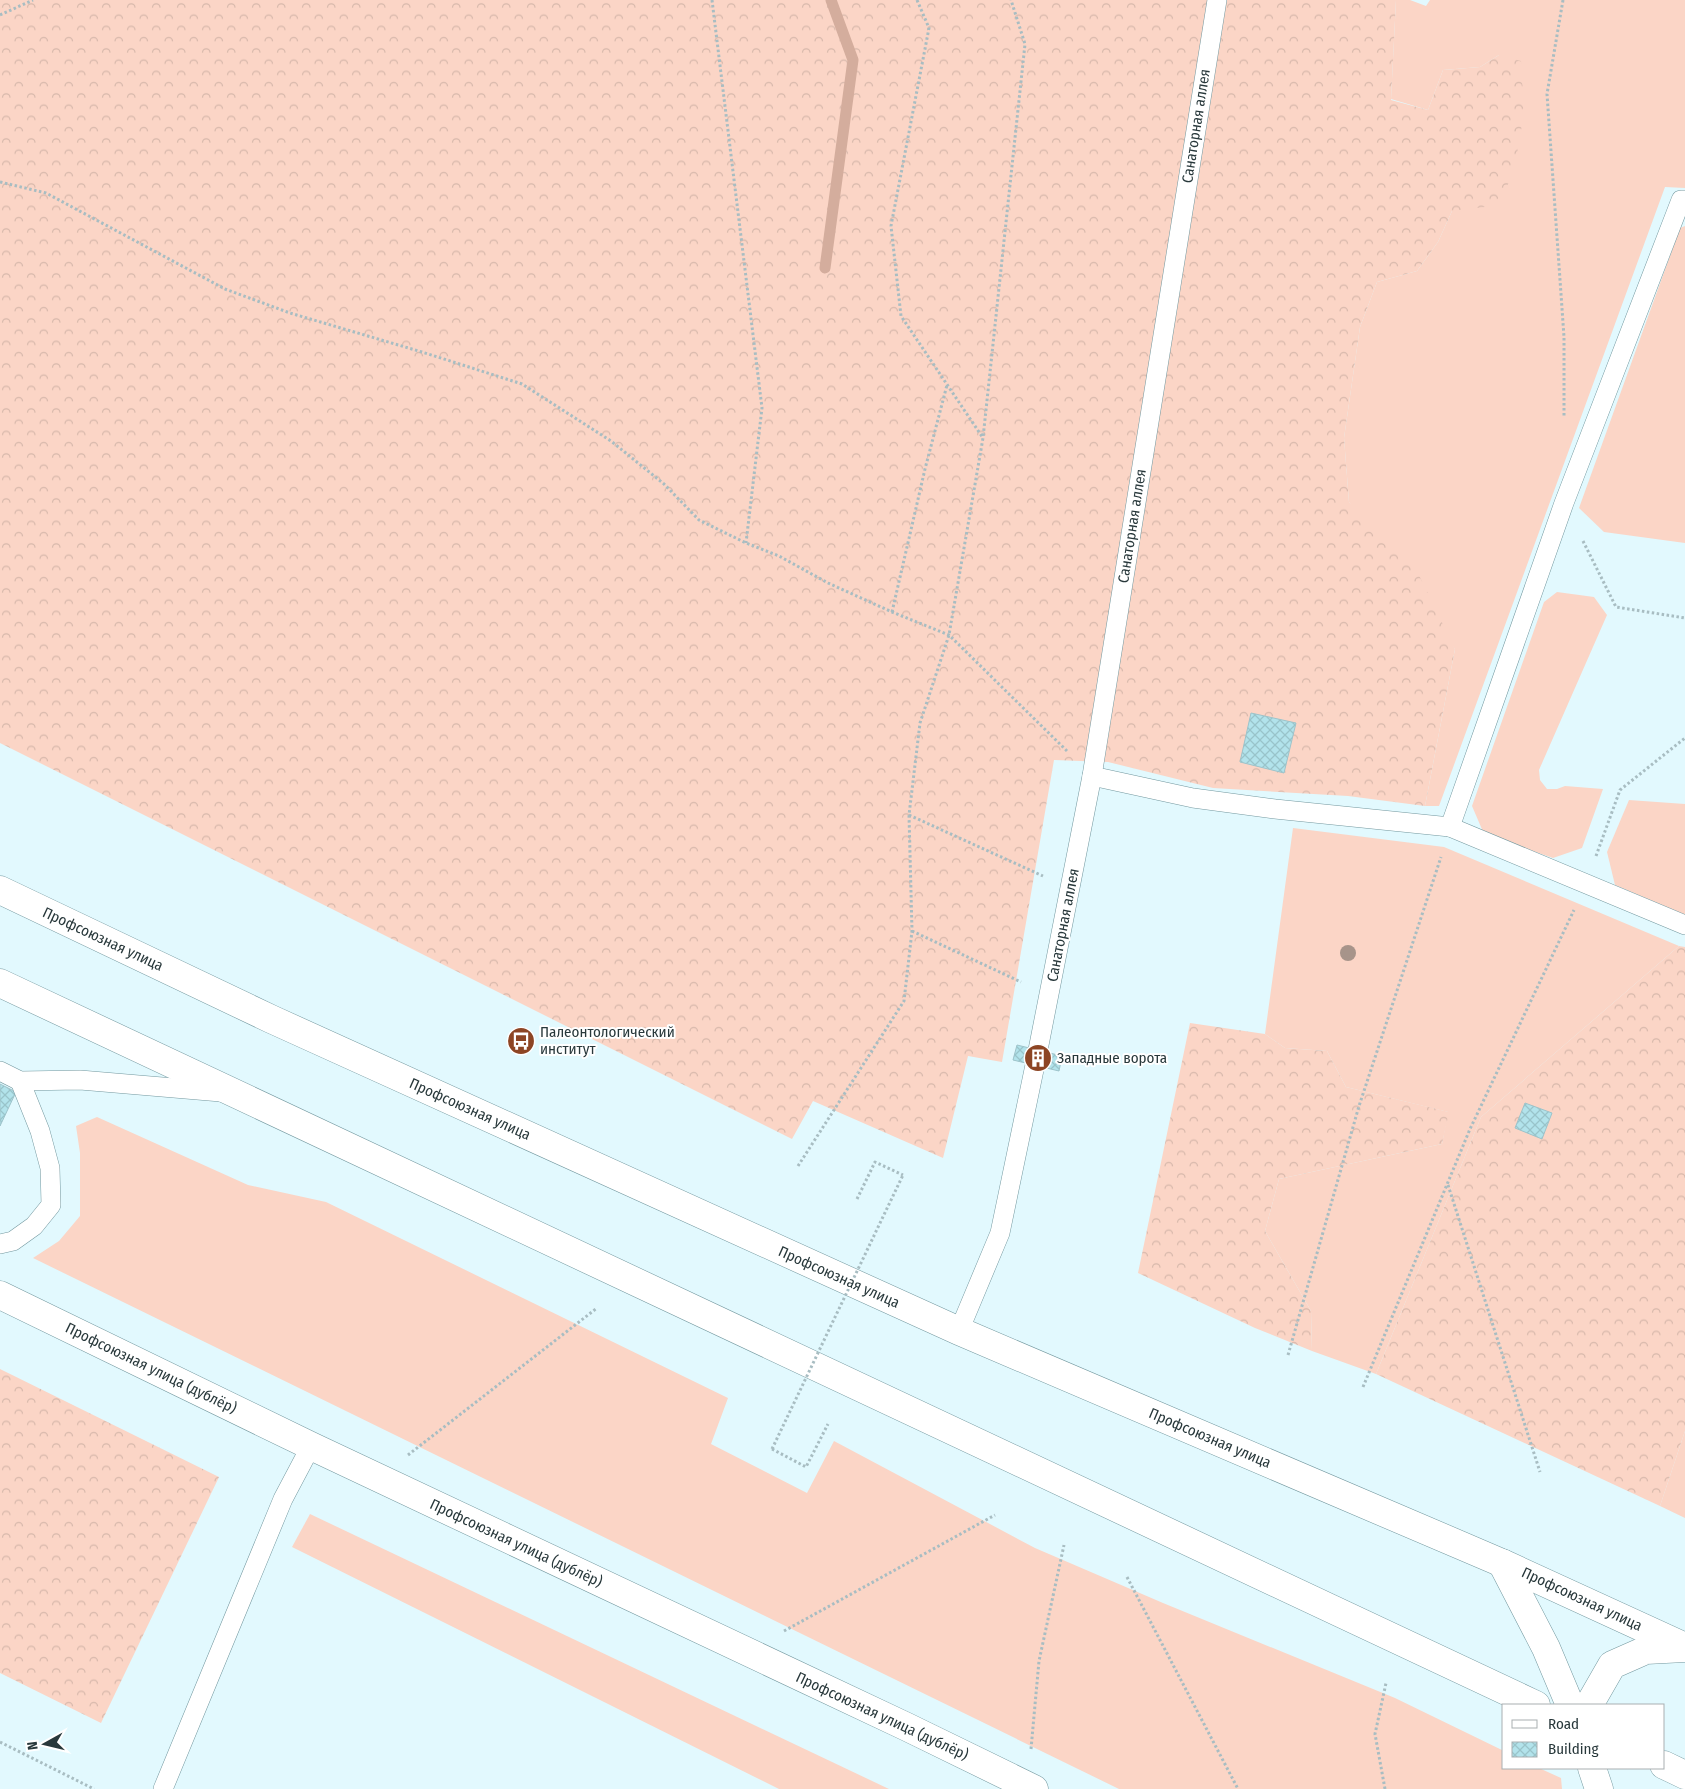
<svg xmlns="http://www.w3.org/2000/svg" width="1685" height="1789" font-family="'Fira Sans Condensed',sans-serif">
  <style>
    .grass { fill: #fbd5c6 }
    .forest { fill: url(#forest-crowns) }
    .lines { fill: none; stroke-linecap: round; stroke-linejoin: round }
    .stream { stroke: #d4ad9d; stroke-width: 11 }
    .building { fill: url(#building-cross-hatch); stroke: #9dc3ca }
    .service-casing { stroke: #73989f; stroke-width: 20 }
    .tertiary-casing { stroke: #73989f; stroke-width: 29 }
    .primary-casing { stroke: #73989f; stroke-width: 29 }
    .path { stroke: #a8bdc2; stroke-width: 3; stroke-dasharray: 2.5 2.5; stroke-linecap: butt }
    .service { stroke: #fff; stroke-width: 19 }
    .tertiary { stroke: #fff; stroke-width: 28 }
    .primary { stroke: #fff; stroke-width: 28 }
    .path-bridge { stroke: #a8bdc2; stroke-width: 3; stroke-dasharray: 2.5 2.5; stroke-linecap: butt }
    .tree { fill: #a7948a }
    .labels { text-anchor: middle; stroke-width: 4; stroke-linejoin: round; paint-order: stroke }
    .street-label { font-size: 15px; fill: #28383b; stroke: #fff }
    .poi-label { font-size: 15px; fill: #28383b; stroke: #fff; text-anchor: start }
  </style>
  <defs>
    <pattern id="forest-crowns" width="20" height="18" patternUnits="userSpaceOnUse" patternTransform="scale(1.25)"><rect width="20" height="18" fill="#fbd5c6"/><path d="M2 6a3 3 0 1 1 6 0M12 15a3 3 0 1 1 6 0" fill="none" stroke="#d7b8ab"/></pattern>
    <pattern id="building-cross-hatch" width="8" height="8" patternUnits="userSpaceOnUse" patternTransform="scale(1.25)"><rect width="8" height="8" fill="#b2e3eb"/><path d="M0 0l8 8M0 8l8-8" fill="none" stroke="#99c4ca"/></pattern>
  </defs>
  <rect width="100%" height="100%" fill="#e2f9fe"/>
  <g class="grass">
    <path d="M1396,0H1410L1426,6L1430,0H1685V188L1665,187L1439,806H1425L1455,649L1349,502L1344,438L1360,327L1377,282L1417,271L1438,242L1452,211L1499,55L1480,67L1443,70L1428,110L1391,99Z"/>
    <path d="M1685,226V543L1604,532L1579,508L1680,228Z"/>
    <path d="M1557,592L1594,597L1607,615L1539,770L1540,780L1547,789H1557L1565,786L1603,789L1582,848L1553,858L1484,834L1472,806L1544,602Z"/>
    <path d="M1629,800L1685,804V915L1615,885L1607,852Z"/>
    <path d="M1293,828L1444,847L1679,946L1481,1117L1376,1374L1312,1351L1311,1311L1265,1231L1279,1179L1442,1144L1448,1112L1346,1087L1327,1051L1285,1048L1265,1034Z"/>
    <path d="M97,1117L248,1185L326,1202L728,1398L711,1444L807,1493L834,1441L1035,1548L1163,1603L1395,1698L1504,1751V1768H1539L1561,1778L1562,1789H1119L33,1258L59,1241L80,1216V1153L76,1126Z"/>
    <path d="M1685,1431V1518L1660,1506Z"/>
    <path d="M310,1514L889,1789H779L292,1547Z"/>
  </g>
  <g class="forest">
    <path d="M0,0H1396L1391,100L1428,110L1443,70L1480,67L1499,55L1521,61L1524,113L1513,177L1493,206L1452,211L1438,242L1417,271L1377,282L1360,327L1344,438L1349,502L1414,565L1455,649L1425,806L1348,796L1213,788L1108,762L1054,760L1002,1062L968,1056L943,1158L813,1101L792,1139L0,743Z"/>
    <path d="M1679,946L1685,947V1431L1660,1506L1376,1374L1481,1117Z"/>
    <path d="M1190,1023L1265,1034L1285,1048L1327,1051L1346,1087L1449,1112L1442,1144L1279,1179L1265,1231L1311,1311L1312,1351L1255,1328L1138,1273Z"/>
    <path d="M0,1369L219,1477L101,1723L0,1673Z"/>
  </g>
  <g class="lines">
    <path class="stream" d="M825,268L853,60L831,0"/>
  </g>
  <g class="building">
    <path d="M1251,713L1296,723L1284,773L1240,762Z"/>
    <path d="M1017,1045L1062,1056L1059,1071L1013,1060Z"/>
    <path d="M0,1084L16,1092L0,1126Z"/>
    <path d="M1525,1103L1552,1113L1542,1139L1515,1128Z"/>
  </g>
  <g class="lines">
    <g class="service-casing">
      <g id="service">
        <path d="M1092,776L1193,798L1275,809L1450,827L1564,503L1681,200H1685"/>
        <path d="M1450,827L1685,925"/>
        <path d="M1038,1050L1092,776L1217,0"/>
        <path d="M0,1071L20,1081L80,1080L221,1092"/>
        <path d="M0,1244L13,1241L34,1226L51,1205L50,1168L40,1131L20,1081"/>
        <path d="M959,1331L1000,1233L1035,1065"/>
        <path d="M163,1789L283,1499L311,1446"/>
      </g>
    </g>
    <g class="tertiary-casing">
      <g id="tertiary">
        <path d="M0,1295L311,1446L907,1727L1034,1789"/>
        <path d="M1502,1563L1546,1648L1570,1705"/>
        <path d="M1589,1705L1612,1665L1646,1650L1685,1648"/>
        <path d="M1592,1768L1599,1789"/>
      </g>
    </g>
    <g class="primary-casing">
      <g id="primary">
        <path d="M0,890L271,1019L959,1331L1502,1563L1685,1647"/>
        <path d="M0,983L1536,1705"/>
        <path d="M1664,1765L1685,1775"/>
      </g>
    </g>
    <g class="path">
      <path d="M712,0L762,408L746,543"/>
      <path d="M917,0L929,28L891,226L901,316L983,438"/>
      <path d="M1563,0L1547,94L1564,337V417"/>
      <path d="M0,15L33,0"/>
      <path d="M0,182L46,193L225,289L290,313L422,352L522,384L611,441L664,484L699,520L746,543L779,556L828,583L892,612L949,635L1067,751"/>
      <path d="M1583,541L1616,607L1685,618"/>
      <path d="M892,612L925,469L947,385"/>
      <path d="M909,815L1043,876"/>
      <path d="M1596,856L1620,790L1685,738"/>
      <path d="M912,931L1021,982"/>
      <path d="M798,1166L904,1001L912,931L909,815L920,723L949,635L983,438L1025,44L1011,0"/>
      <path d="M1448,1185L1540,1472"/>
      <path d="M857,1199L875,1162L903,1175"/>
      <path d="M1288,1355L1359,1106L1441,857"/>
      <path d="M1363,1387L1470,1129L1574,910"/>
      <path d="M772,1449L806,1467L828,1424"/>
      <path d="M408,1455L597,1308"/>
      <path d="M1127,1577L1238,1789"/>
      <path d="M784,1631L995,1515"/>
      <path d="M0,1742L94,1789"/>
      <path d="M1031,1749L1039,1661L1064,1545"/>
      <path d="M1385,1789L1375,1734L1386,1683"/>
    </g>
    <use href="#service" class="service"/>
    <use href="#tertiary" class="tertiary"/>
    <use href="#primary" class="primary"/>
    <path class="path-bridge" d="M772,1449L903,1175"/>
  </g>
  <circle class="tree" cx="1348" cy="953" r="8"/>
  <defs>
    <g id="bus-disc" transform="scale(1.4375)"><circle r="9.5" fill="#8d4524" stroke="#fff"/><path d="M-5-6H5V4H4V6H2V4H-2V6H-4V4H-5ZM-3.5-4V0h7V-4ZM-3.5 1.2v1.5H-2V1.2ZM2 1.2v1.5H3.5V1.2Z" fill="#fff"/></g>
    <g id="building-disc" transform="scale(1.4375)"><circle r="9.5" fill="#8d4524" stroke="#fff"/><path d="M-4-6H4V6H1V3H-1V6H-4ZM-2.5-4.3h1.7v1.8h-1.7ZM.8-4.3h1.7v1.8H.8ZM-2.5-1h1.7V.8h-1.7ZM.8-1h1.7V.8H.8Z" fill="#fff"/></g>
  </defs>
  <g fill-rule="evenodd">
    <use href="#bus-disc" x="521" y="1041"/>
    <use href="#building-disc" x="1038" y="1058"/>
  </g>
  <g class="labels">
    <g class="street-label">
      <text transform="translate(1196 126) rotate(-81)" y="5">Санаторная аллея</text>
      <text transform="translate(1132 526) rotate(-81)" y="5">Санаторная аллея</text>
      <text transform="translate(1063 925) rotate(-79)" y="5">Санаторная аллея</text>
      <text transform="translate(103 939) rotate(25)" y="5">Профсоюзная улица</text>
      <text transform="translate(470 1109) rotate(24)" y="5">Профсоюзная улица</text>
      <text transform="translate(839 1277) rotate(24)" y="5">Профсоюзная улица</text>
      <text transform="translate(151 1368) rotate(26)" y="5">Профсоюзная улица (дублёр)</text>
      <text transform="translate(1210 1438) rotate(23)" y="5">Профсоюзная улица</text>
      <text transform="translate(516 1543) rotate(25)" y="5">Профсоюзная улица (дублёр)</text>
      <text transform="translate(1582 1599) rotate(25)" y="5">Профсоюзная улица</text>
      <text transform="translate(882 1716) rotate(25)" y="5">Профсоюзная улица (дублёр)</text>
    </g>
    <g class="poi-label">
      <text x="540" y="1037">Палеонтологический<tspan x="540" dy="17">институт</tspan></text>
      <text x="1057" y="1063">Западные ворота</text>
    </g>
  </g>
  <rect x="1502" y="1704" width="162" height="65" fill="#ffffff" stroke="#a9afb1"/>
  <rect x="1512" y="1720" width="25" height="8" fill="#ffffff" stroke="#a9afb1"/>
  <text x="1548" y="1729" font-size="15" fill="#28383b">Road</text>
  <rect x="1512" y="1742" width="25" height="15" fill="url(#building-cross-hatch)" stroke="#a9afb1"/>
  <text x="1548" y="1754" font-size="15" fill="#28383b">Building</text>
  <g transform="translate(45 1744) rotate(262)" stroke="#ffffff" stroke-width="4" paint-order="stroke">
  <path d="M0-4L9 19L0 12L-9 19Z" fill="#28383b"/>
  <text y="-8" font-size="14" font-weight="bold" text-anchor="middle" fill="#28383b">N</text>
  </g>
</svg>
